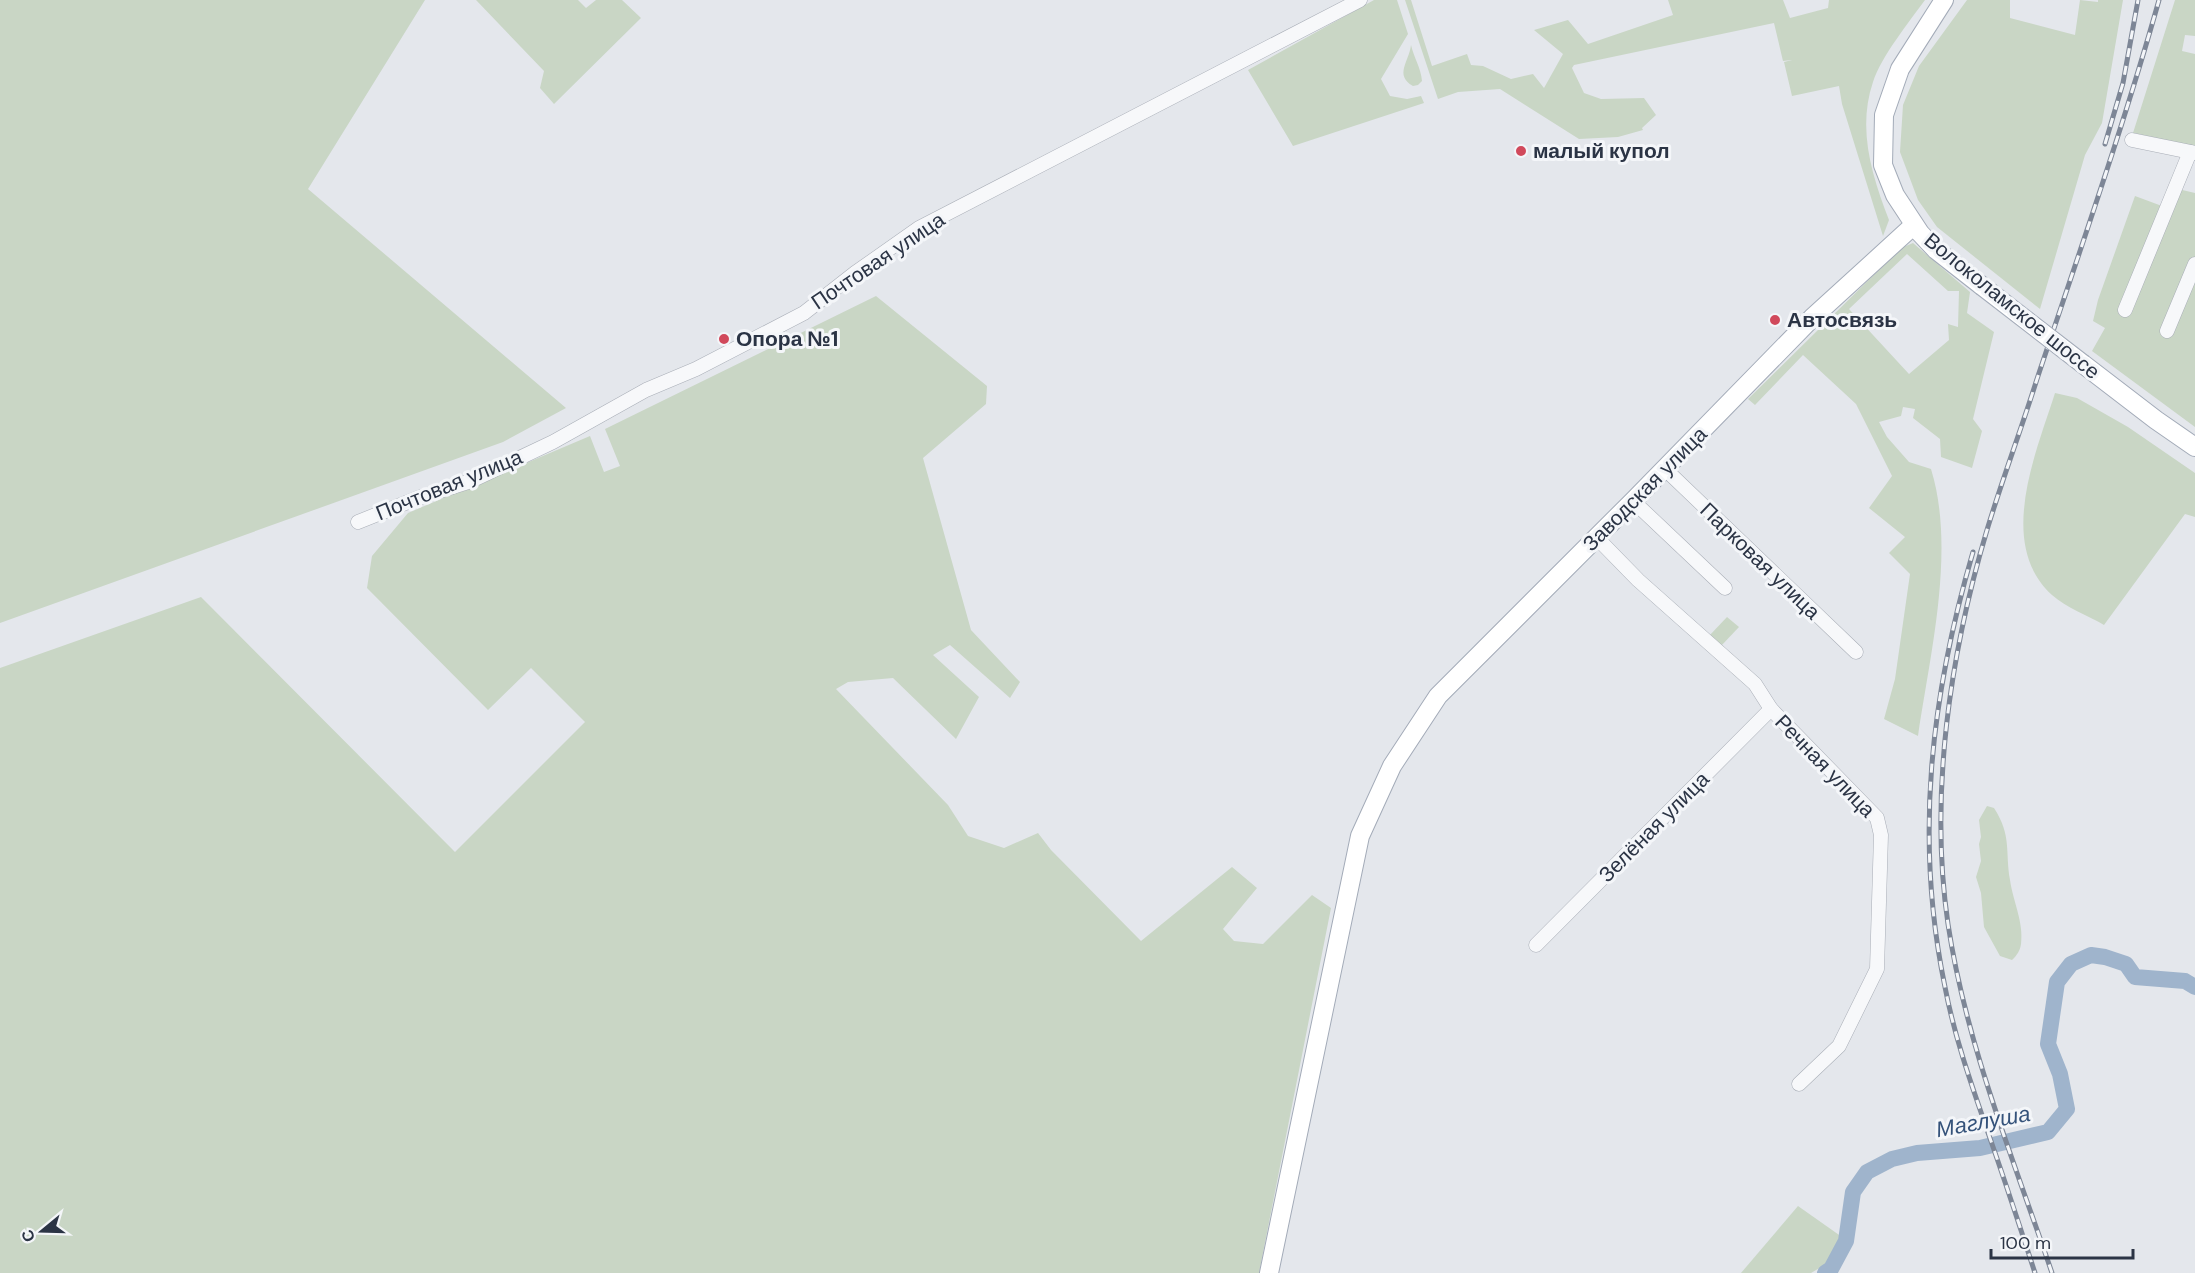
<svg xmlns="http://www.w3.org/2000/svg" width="2195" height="1273" font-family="'DM Sans',sans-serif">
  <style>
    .green { fill: #c9d6c5; fill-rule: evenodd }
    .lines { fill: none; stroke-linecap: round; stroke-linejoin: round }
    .river { stroke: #9fb4cc; stroke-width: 16 }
    .minor-casing { stroke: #a9aeb7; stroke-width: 15 }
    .major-casing { stroke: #a3abb8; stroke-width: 20 }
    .minor { stroke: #f7f8fa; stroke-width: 14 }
    .major { stroke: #fff; stroke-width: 18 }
    .rail-casing { stroke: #7d8696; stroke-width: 5 }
    .rail { stroke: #f4f6f9; stroke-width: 3; stroke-dasharray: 9; stroke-linecap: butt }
    .major-bridge-casing { stroke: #a3abb8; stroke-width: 20; stroke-linecap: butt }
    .major-bridge { stroke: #fff; stroke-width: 18 }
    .poi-dot { fill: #d1495b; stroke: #f4f6f9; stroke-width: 2 }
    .labels { text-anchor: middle; stroke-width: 6; stroke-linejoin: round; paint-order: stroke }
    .poi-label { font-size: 21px; font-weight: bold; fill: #2b3445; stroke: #f4f6f9; text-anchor: start }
    .street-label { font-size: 21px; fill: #2b3445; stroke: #f4f6f9 }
    .water-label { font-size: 22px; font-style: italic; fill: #34527a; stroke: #f4f6f9 }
  </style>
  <rect width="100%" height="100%" fill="#e4e7ec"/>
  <g class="green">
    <path d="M0,0H425L308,189L566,408L503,442L0,623Z"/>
    <path d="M476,0H578L586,8L596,0H622L641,18L554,104L540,88L544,71Z"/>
    <path d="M1374,0H1397L1408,34L1381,79L1390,96L1407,99L1421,96L1424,103L1293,146L1248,70Z"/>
    <path d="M1405,0H1411L1432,66L1467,54L1471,65L1483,66L1511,79L1533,74L1544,88L1563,54L1534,30L1568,20L1588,44L1673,15L1668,0H1783L1790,18L1828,8L1829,0H1925C1909,22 1881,57 1873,82C1857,129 1872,176 1889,220L1883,236L1842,104L1839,86L1792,96L1784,62L1792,60L1783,61L1774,23L1574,65L1572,68L1584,93L1601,99L1644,98L1656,115L1642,128L1643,130L1618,137L1579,139L1500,89L1458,92L1438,99Z"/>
    <path d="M1967,0H2010V18L2075,35L2080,0L2098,2V0H2123L2102,123L2085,155L2040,309L1937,227L1918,200L1900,152L1903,105L1919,66Z"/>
    <path d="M2175,0H2195V36L2185,35L2182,51L2195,54V146L2133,133Z"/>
    <path d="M1411,45C1414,58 1421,68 1422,81L1418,85L1413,86C1394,75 1409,62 1411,45Z"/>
    <path d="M2178,189L2195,193V427L2092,351L2105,328L2093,321L2098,300L2135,196L2170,209Z"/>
    <path d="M1913,243L1970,292L1967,313L1994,332L1973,419L1982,431L1972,468L1941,457L1940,439L1913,418L1915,409L1903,407L1901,416L1879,422L1887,437L1909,462L1931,469C1956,550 1930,654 1918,736L1884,719L1895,679L1910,574L1889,553L1905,537L1869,508L1892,476L1856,404L1803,355L1755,405L1748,399L1901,248ZM1907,254L1948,291H1959L1958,327L1948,324L1949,340L1909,374L1849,309Z"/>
    <path d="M876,296L987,386L986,404L923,458L971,630L1020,682L1010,698L950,645L933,655L979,697L956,739L893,678L848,682L836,689L948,805L968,836L1004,848L1038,833L1051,850L1141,941L1232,867L1257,888L1223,929L1234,941L1263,944L1312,895L1331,908L1259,1273H0V668L201,597L455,852L585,722L531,668L488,710L367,588L372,556L408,513L590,436L604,472L620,466L605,429Z"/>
    <path d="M2055,393L2077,398L2128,427L2195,473V517L2185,514L2104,625C2089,616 2065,607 2052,595C1996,544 2036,453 2055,393Z"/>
    <path d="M1727,617L1739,627L1721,646L1709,636Z"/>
    <path d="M1987,806L1994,808C2012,836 2005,851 2010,880C2013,901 2024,923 2021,944C2020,951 2017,955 2012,960L2000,956L1984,927L1981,893L1976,877L1981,861L1979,844L1981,837L1979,820Z"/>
    <path d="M1798,1206L1842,1237L1828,1263L1811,1273H1741Z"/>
  </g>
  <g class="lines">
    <path class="river" d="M1825,1273L1831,1269L1846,1241L1853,1192L1867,1172L1892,1159L1917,1153L1980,1148L2048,1132L2067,1109L2060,1074L2048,1044L2057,982L2071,964L2091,955L2105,957L2126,964L2135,977L2185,981L2195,987"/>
    <g class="minor-casing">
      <g id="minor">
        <path d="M2132,140L2195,153"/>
        <path d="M2125,310L2190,152"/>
        <path d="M2167,331L2195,264"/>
        <path d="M1665,469L1856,652"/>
        <path d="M1633,501L1725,588"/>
        <path d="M358,522L418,498L471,481L553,442L646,390L696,369L804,313L855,273L919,228L1360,0"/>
        <path d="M1597,538L1638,580L1755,684L1771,709L1877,818L1881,835L1877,969L1839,1046L1799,1084"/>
        <path d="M1536,945L1771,709"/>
      </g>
    </g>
    <g class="major-casing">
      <g id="major">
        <path d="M1944,0L1900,69L1884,115L1883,165L1895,195L1920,233L1936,250L1982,286"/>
        <path d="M2083,364L2156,420L2195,447"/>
        <path d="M1269,1273L1360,836L1392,766L1438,696L1633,501L1812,318L1914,225"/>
      </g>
    </g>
    <use href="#minor" class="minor"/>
    <use href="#major" class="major"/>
    <g class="rail-casing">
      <g id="rail">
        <path d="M2105,144L2123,83L2138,0"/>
        <path d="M1973,552C1931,696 1914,838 1945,987C1955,1040 1974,1092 1992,1144C2007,1187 2021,1230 2035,1273"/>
        <path d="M2052,1273C2013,1158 1966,1044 1948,924C1929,795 1950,654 1987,530C2002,480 2021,430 2037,379C2079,253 2123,128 2159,0"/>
      </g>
    </g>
    <use href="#rail" class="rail"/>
    <g class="major-bridge-casing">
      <path id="major-bridge" d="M1982,286L2083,364"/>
    </g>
    <use href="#major-bridge" class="major-bridge"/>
  </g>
  <g class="poi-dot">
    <circle cx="1521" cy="151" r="6"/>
    <circle cx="1775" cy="320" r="6"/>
    <circle cx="724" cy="339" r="6"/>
  </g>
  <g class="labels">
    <g class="poi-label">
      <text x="1533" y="158">малый купол</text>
      <text x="1787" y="327">Автосвязь</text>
      <text x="736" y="346">Опора №1</text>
    </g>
    <g class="street-label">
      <text transform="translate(878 261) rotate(-34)" y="7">Почтовая улица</text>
      <text transform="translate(2012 306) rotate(39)" y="7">Волоколамское шоссе</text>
      <text transform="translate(449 485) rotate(-22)" y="7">Почтовая улица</text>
      <text transform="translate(1645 489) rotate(-45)" y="7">Заводская улица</text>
      <text transform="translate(1760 561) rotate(44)" y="7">Парковая улица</text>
      <text transform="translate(1825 766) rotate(46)" y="7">Речная улица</text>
      <text transform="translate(1654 827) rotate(-45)" y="7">Зелёная улица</text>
    </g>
    <g class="water-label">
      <text transform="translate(1983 1121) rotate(-10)" y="8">Маглуша</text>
    </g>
  </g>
  <g transform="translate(42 1231) rotate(251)" stroke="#f4f6f9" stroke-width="4.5" paint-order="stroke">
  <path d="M0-4.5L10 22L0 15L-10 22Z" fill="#2b3445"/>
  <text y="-9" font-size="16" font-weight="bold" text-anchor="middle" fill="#2b3445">С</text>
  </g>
  <path d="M1991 1249v9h142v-9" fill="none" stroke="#2b3445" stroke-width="3"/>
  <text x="2000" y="1249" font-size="18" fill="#2b3445" stroke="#f4f6f9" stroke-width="4.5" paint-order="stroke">100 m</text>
</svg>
